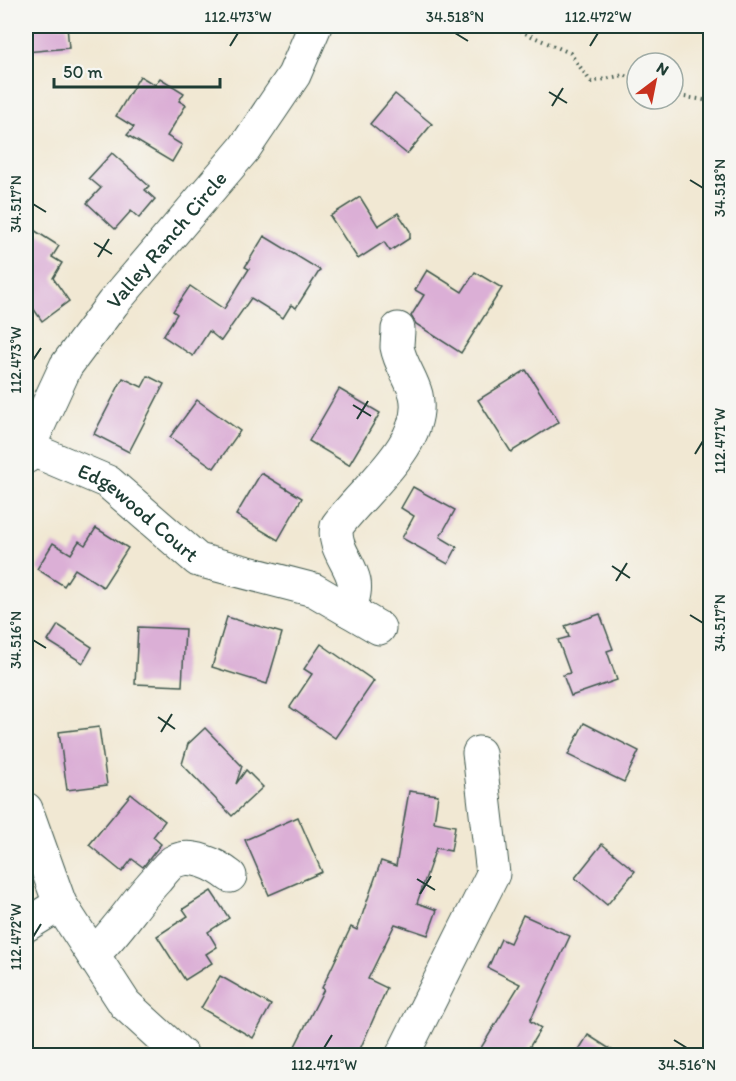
<svg xmlns="http://www.w3.org/2000/svg" width="736" height="1081" font-family="Itim,sans-serif">
  <style>
    .building { fill: #dbafd6 }
    .lines { fill: none; stroke-linecap: round; stroke-linejoin: round }
    .minor-casing { stroke: #3e574c; stroke-width: 35 }
    .path { stroke: #3e574c; stroke-width: 4; stroke-dasharray: 1.5 4.5; stroke-linecap: butt }
    .minor { stroke: #fff; stroke-width: 33 }
    .ticks { fill: none; stroke: #1f3d34; stroke-width: 2 }
    .labels { text-anchor: middle; stroke-width: 4.5; stroke-linejoin: round; paint-order: stroke }
    .street-label { font-size: 21px; fill: #1f3d34; stroke: #f6f6f2 }
    .neatline { fill: none; stroke: #1f3d34; stroke-width: 2 }
    .ticks-label { font-size: 15px; text-anchor: middle; fill: #1f3d34 }
  </style>
  <rect width="100%" height="100%" fill="#f6f6f2"/>
  <filter id="ink" filterUnits="userSpaceOnUse"><feTurbulence type="fractalNoise" baseFrequency=".0167" numOctaves="2"/><feDisplacementMap in="SourceGraphic" scale="12" xChannelSelector="R" yChannelSelector="G"/><feConvolveMatrix kernelMatrix="1 2 1 2 8 2 1 2 1" color-interpolation-filters="sRGB"/></filter>
  <filter id="wash" filterUnits="userSpaceOnUse"><feTurbulence type="fractalNoise" baseFrequency=".008" numOctaves="4" result="noise"/><feDisplacementMap in="SourceGraphic" scale="24" xChannelSelector="R" yChannelSelector="G"/><feGaussianBlur stdDeviation="1.35" result="paint"/><feColorMatrix in="noise" values="0 0 0 0 0 0 0 0 0 0 0 0 0 0 0 0 0 1.4 0 .05"/><feComposite in="paint" operator="in"/></filter>
  <g filter="url(#wash)">
    <rect width="100%" height="100%" fill="#f1e8d3"/>
    <g id="blocks">
      <g class="building">
        <path d="M26,26H67L69,48L26,52Z"/>
        <path d="M140,76L155,85L160,78L184,93L179,101L186,105L167,136L182,145L172,162L127,135L134,127L116,116Z"/>
        <path d="M395,94L432,124L407,154L370,124Z"/>
        <path d="M112,153L149,186L145,190L155,199L139,218L131,211L115,229L87,203L101,188L89,178Z"/>
        <path d="M360,197L378,226L398,213L410,231V238L390,251L384,242L358,259L330,216Z"/>
        <path d="M26,225L59,246L52,257L62,263L53,278L69,301L42,321L26,298Z"/>
        <path d="M264,236L320,270L296,308L291,305L283,318L251,298L221,341L209,331L193,356L163,336L177,314L173,311L190,286L224,309L249,269L245,267Z"/>
        <path d="M427,270L462,292L475,272L502,288L461,353L416,324L411,316L424,295L415,290Z"/>
        <path d="M526,370L559,422L511,452L478,400Z"/>
        <path d="M148,376L164,384L129,452L94,434L123,378L142,387Z"/>
        <path d="M339,389L380,413L349,465L309,441Z"/>
        <path d="M197,400L240,431L214,468L170,437Z"/>
        <path d="M261,473L302,498L278,540L236,515Z"/>
        <path d="M413,487L455,510L440,537L457,547L448,564L402,538L414,516L401,508Z"/>
        <path d="M96,528L128,548L103,587L75,569L64,586L37,569L53,543L71,554L79,541L85,545Z"/>
        <path d="M600,614L613,649L607,651L617,680L571,696L563,675L570,673L558,640L569,637L565,626Z"/>
        <path d="M227,617L282,633L267,684L212,667Z"/>
        <path d="M58,625L92,647L83,663L48,641Z"/>
        <path d="M138,627L185,629L182,686L135,684Z"/>
        <path d="M321,644L374,681L335,738L290,707L312,674L304,669Z"/>
        <path d="M584,723L639,751L624,782L568,755Z"/>
        <path d="M99,727L107,785L67,790L59,732Z"/>
        <path d="M205,728L242,766L236,784L246,770L263,787L232,816L182,764L188,744Z"/>
        <path d="M409,791L438,795L434,822L455,826L451,851L436,848L417,903L437,910L428,935L395,924L368,979L387,988L357,1056H290L324,989L322,988L351,927L357,930L381,861L396,866Z"/>
        <path d="M131,794L165,821L153,837L161,844L143,867L132,859L122,872L89,845Z"/>
        <path d="M298,817L322,872L269,895L245,840Z"/>
        <path d="M602,844L635,871L607,905L575,878Z"/>
        <path d="M211,891L229,918L208,932L217,947L206,954L212,963L185,980L157,936L188,916L183,909Z"/>
        <path d="M523,915L570,936L530,1021L541,1028L524,1056H476L520,984L488,968L501,939L510,943Z"/>
        <path d="M220,976L271,1005L253,1038L201,1008Z"/>
        <path d="M588,1035L621,1056H575Z"/>
      </g>
    </g>
  </g>
  <g filter="url(#ink)">
    <use href="#blocks" fill-opacity="0" stroke="#3e574c" stroke-width="1.5"/>
    <g class="lines">
      <g class="minor-casing">
        <g id="minor">
          <path id="s1" d="M28,448L108,482L198,560L314,590L379,628"/>
          <path id="s2" d="M26,457L28,448L66,366L113,303L244,149L294,75L315,26"/>
          <path d="M350,611C352,601 356,591 354,581C350,562 332,547 337,526C362,491 427,443 416,395C412,379 400,364 397,347C397,341 398,335 398,329"/>
          <path d="M26,809L60,904L125,1004L182,1056"/>
          <path d="M26,925L60,904"/>
          <path d="M93,954C118,932 134,903 157,879C162,873 167,866 173,862C191,852 216,865 230,876"/>
          <path d="M402,1056L493,874L479,753"/>
        </g>
      </g>
      <g class="path">
        <path d="M509,26L570,53L591,82L624,75L637,81"/>
        <path d="M673,95L710,101"/>
      </g>
      <use href="#minor" class="minor"/>
    </g>
  </g>
  <path class="ticks" d="M455,33L468,41M230,46L238,33M590,46L598,33M549,92L567,103M552,106L563,88M690,180L703,188M33,204L46,212M94,243L112,254M98,257L109,239M33,360L41,348M353,405L371,416M357,419L368,401M695,454L703,441M612,566L630,578M616,581L627,563M690,615L703,623M33,640L46,648M158,717L175,729M161,732L172,714M417,879L435,890M420,894L431,876M33,937L41,924M674,1040L687,1048M324,1048L332,1035"/>
  <g class="labels">
    <g class="street-label">
      <text dy="7" stroke="none"><textPath href="#s2" startOffset="261">Valley Ranch Circle</textPath></text>
      <text dy="7" stroke="none"><textPath href="#s1" startOffset="129">Edgewood Court</textPath></text>
    </g>
  </g>
  <rect width="736" height="1081" fill="none" stroke="#f6f6f2" stroke-width="66"/>
  <g transform="translate(655 81) rotate(32)"><circle r="28" fill="#f6f6f2" stroke="#a0aca6" stroke-width="1.5"/>
  <path d="M0-4.5L10 22L0 15L-10 22Z" fill="#c8321e"/>
  <text y="-9" font-size="16" font-weight="bold" text-anchor="middle" fill="#1f3d34">N</text>
  </g>
  <path d="M54 78v9h166v-9" fill="none" stroke="#1f3d34" stroke-width="3"/>
  <text x="63" y="78" font-size="18" fill="#1f3d34" stroke="#f6f6f2" stroke-width="4.5" paint-order="stroke">50 m</text>
  <rect x="33" y="33" width="670" height="1015" class="neatline"/>
  <g class="ticks-label">
    <text x="238" y="22">112.473°W</text>
    <text x="455" y="22">34.518°N</text>
    <text x="598" y="22">112.472°W</text>
    <text transform="translate(720 188) rotate(-90)" y="5">34.518°N</text>
    <text transform="translate(16 204) rotate(-90)" y="5">34.517°N</text>
    <text transform="translate(16 360) rotate(-90)" y="5">112.473°W</text>
    <text transform="translate(720 441) rotate(-90)" y="5">112.471°W</text>
    <text transform="translate(720 623) rotate(-90)" y="5">34.517°N</text>
    <text transform="translate(16 640) rotate(-90)" y="5">34.516°N</text>
    <text transform="translate(16 937) rotate(-90)" y="5">112.472°W</text>
    <text x="324" y="1070">112.471°W</text>
    <text x="687" y="1070">34.516°N</text>
  </g>
</svg>
